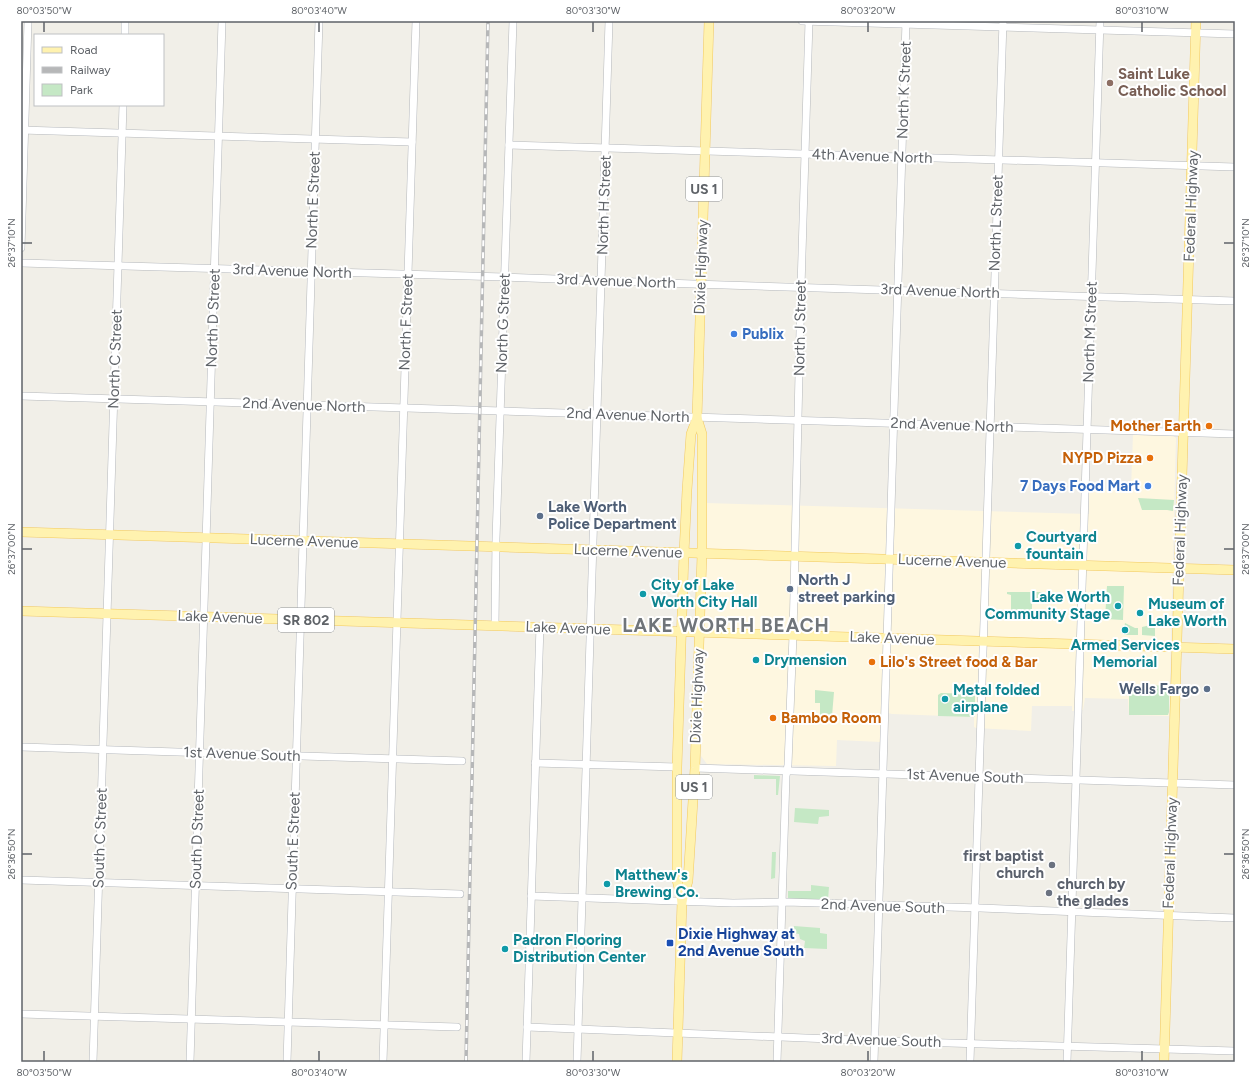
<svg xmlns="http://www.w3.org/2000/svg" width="1256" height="1083" font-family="Figtree,sans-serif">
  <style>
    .commercial { fill: #fef7e0 }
    .green { fill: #c5e8c5 }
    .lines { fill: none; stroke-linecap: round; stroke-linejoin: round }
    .minor-casing { stroke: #b5b8bc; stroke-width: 8 }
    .major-casing { stroke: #f2c960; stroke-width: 10 }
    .minor { stroke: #fff; stroke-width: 7 }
    .major { stroke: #fff2af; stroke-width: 9 }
    .rail-casing { stroke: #b6b7b8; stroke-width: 3.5 }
    .rail { stroke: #fff; stroke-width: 2; stroke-dasharray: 6; stroke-linecap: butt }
    .ticks { fill: none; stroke: #5f6368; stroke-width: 1.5 }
    .education-dot { fill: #8d6e63; stroke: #fff; stroke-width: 1.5 }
    .shop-dot { fill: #3f7fe0; stroke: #fff; stroke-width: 1.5 }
    .food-dot { fill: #e8710a; stroke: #fff; stroke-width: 1.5 }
    .service-dot { fill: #5c6f8a; stroke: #fff; stroke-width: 1.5 }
    .culture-dot { fill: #0f9aa8; stroke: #fff; stroke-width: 1.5 }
    .worship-dot { fill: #6b7280; stroke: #fff; stroke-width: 1.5 }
    .transit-dot { fill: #1a4fb4; stroke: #fff; stroke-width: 1.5 }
    .labels { text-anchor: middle; stroke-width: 4; stroke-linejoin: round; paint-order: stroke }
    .shield { fill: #fff; stroke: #8f9295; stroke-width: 1 }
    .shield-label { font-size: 14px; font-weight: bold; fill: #5f6368 }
    .education-label { font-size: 15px; font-weight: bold; fill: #785e54; stroke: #fff; text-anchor: start }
    .street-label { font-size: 15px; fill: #5f6368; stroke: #fff }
    .shop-label { font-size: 15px; font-weight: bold; fill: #366cbe; stroke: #fff; text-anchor: start }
    .food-label { font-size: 15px; font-weight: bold; fill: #c56008; stroke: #fff; text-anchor: end }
    .service-label { font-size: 15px; font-weight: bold; fill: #4e5e75; stroke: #fff; text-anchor: start }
    .culture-label { font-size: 15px; font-weight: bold; fill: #0d838f; stroke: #fff; text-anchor: start }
    .worship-label { font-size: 15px; font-weight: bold; fill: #5b616d; stroke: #fff; text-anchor: end }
    .transit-label { font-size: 15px; font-weight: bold; fill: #164399; stroke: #fff; text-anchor: start }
    .district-label { font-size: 19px; font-weight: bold; letter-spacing: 1px; fill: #70757a; stroke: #fff }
    .neatline { fill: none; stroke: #5f6368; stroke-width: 1.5 }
    .ticks-label { font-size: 10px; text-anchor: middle; fill: #5f6368 }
  </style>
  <rect width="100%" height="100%" fill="#f1efe8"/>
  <path class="commercial" d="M1133,434L1172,435L1176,438L1169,716L1129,715L1128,699L1085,698L1083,710L1072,711V706H1032L1031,731L976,728L974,727V717L892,714L883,712L881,742L837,740L836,766L707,764L701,756L706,503L1089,514V490L1131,489Z"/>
  <g class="green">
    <path d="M1138,498L1174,500L1173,511L1167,510H1142Z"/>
    <path d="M1107,586H1124L1123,620L1105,619Z"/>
    <path d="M1007,592H1044L1043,603H1032V614L1007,613V610H1011V595L1007,594Z"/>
    <path d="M1125,623L1135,628H1138V635H1124V633L1127,632V629H1124Z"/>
    <path d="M1155,624V636L1142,635V627Z"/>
    <path d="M1129,684L1169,686V712L1168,715H1129Z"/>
    <path d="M815,690L834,692L832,716L820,715V703H815Z"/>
    <path d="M941,693L972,694L975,696V717L938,716V695Z"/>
    <path d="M754,775L780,776L778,795H776V779H754Z"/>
    <path d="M795,808L829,810V816L819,817L818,824L794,822Z"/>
    <path d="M772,852H776L775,878L771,879Z"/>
    <path d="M811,885L829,887L828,900L788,899V891H811Z"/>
    <path d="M794,926L820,928V933L827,934V949L804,948L805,941L800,939L799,934L793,933Z"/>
  </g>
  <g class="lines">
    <g class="minor-casing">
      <g id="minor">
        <path d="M802,21L1235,34"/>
        <path d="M125,35V21"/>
        <path d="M21,130L412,142"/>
        <path d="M509,145L1235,167"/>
        <path d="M21,248L28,21"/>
        <path d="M21,263L504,277L693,284L1235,301"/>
        <path d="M21,396L1235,434"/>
        <path d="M495,625L496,539L513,21"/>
        <path d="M21,747L462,761"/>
        <path d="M535,763L677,767"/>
        <path d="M695,768L1235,785"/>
        <path d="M21,880L460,894"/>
        <path d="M531,896L733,903L786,902L980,908L1235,918"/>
        <path d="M21,1014L457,1027"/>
        <path d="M527,1027L880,1041L1235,1051"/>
        <path d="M93,1062L123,105"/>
        <path d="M190,1062L222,21"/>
        <path d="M287,1062L319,21"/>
        <path d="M383,1062L416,21"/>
        <path d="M526,1062L540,626"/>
        <path d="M577,1062L609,21"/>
        <path d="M777,1062L786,776L788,765L793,635L801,287L809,21"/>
        <path d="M874,1062L906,21"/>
        <path d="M970,1062L1003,21"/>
        <path d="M1067,1062L1100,21"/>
      </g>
    </g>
    <g class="major-casing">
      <g id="major">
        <path d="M21,532L1235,570"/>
        <path d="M21,611L1235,649"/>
        <path d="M682,901L677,880V767L684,553L687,490L691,434L697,418L709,21"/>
        <path d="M677,1062L682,901L688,881L695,768L702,554V434L697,418"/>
        <path d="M1164,1062L1196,21"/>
      </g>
    </g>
    <use href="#minor" class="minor"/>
    <use href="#major" class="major"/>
    <g class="rail-casing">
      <path id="rail" d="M466,1062L488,21"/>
    </g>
    <use href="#rail" class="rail"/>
  </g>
  <path class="ticks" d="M44,22V32M319,22V32M593,22V32M868,22V32M1142,22V32M22,243H32M1224,243H1234M22,549H32M1224,549H1234M22,854H32M1224,854H1234M44,1051V1061M319,1051V1061M593,1051V1061M868,1051V1061M1142,1051V1061"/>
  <circle class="education-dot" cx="1110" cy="83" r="4"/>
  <g class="shop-dot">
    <circle cx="734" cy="334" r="4"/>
    <circle cx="1148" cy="486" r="4"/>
  </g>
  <g class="food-dot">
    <circle cx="1209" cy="426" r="4"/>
    <circle cx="1150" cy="458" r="4"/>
    <circle cx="872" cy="662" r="4"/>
    <circle cx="773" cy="718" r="4"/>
  </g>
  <g class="service-dot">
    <circle cx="540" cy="516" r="4"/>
    <circle cx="790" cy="589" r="4"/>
    <circle cx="1207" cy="689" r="4"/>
  </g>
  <g class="culture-dot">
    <circle cx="1018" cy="546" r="4"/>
    <circle cx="643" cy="594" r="4"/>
    <circle cx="1118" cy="606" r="4"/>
    <circle cx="1140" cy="613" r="4"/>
    <circle cx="1125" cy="630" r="4"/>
    <circle cx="756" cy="660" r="4"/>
    <circle cx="945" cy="699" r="4"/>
    <circle cx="607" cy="884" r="4"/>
    <circle cx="505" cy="949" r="4"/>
  </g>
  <g class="worship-dot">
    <circle cx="1052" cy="865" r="4"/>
    <circle cx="1049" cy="893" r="4"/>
  </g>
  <rect class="transit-dot" x="666" y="939" width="8" height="8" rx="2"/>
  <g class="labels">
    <g class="shield">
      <rect x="686" y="177" width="36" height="24" rx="3"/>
      <rect x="278" y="608" width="56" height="24" rx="3"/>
      <rect x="676" y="775" width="36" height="24" rx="3"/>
    </g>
    <g class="shield-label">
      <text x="704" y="194">US 1</text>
      <text x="306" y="625">SR 802</text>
      <text x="694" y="792">US 1</text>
    </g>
    <g class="education-label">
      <text x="1118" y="79">Saint Luke<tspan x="1118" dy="17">Catholic School</tspan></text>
    </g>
    <g class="street-label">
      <text transform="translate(904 90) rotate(-88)" y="5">North K Street</text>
      <text transform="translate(872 156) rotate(2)" y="5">4th Avenue North</text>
      <text transform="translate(313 200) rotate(-88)" y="5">North E Street</text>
      <text transform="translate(604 205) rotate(-88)" y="5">North H Street</text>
      <text transform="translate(1191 206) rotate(-88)" y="5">Federal Highway</text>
      <text transform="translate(996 223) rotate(-88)" y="5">North L Street</text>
      <text transform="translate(701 267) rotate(-88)" y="5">Dixie Highway</text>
      <text transform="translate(292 271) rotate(2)" y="5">3rd Avenue North</text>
      <text transform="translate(616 281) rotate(2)" y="5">3rd Avenue North</text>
      <text transform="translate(940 291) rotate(2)" y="5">3rd Avenue North</text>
      <text transform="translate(213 318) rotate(-88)" y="5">North D Street</text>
      <text transform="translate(406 322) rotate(-88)" y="5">North F Street</text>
      <text transform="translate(503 323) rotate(-88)" y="5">North G Street</text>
      <text transform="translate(800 328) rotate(-89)" y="5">North J Street</text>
      <text transform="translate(1090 332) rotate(-88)" y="5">North M Street</text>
      <text transform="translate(115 359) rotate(-88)" y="5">North C Street</text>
      <text transform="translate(304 405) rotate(2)" y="5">2nd Avenue North</text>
      <text transform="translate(628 415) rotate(2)" y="5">2nd Avenue North</text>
      <text transform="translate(952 425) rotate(2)" y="5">2nd Avenue North</text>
      <text transform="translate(1180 530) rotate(-88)" y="5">Federal Highway</text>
      <text transform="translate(304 541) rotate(2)" y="5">Lucerne Avenue</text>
      <text transform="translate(628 551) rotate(2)" y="5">Lucerne Avenue</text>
      <text transform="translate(952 561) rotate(2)" y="5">Lucerne Avenue</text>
      <text transform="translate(220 617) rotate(2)" y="5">Lake Avenue</text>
      <text transform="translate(568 628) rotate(2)" y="5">Lake Avenue</text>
      <text transform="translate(892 638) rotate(2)" y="5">Lake Avenue</text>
      <text transform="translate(697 696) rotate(-88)" y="5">Dixie Highway</text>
      <text transform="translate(242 754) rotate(2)" y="5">1st Avenue South</text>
      <text transform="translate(965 776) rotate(2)" y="5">1st Avenue South</text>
      <text transform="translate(100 838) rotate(-88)" y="5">South C Street</text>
      <text transform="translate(197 839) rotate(-88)" y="5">South D Street</text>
      <text transform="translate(293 841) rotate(-88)" y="5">South E Street</text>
      <text transform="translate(1170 853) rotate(-88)" y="5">Federal Highway</text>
      <text transform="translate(883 906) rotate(2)" y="5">2nd Avenue South</text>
      <text transform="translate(881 1040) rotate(2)" y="5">3rd Avenue South</text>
    </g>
    <g class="shop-label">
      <text x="742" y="339">Publix</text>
      <text x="1140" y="491" text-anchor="end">7 Days Food Mart</text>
    </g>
    <g class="food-label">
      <text x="1201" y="431">Mother Earth</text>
      <text x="1142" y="463">NYPD Pizza</text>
      <text x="880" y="667" text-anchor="start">Lilo's Street food &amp; Bar</text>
      <text x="781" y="723" text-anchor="start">Bamboo Room</text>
    </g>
    <g class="service-label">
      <text x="548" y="512">Lake Worth<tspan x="548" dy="17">Police Department</tspan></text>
      <text x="798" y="585">North J<tspan x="798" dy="17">street parking</tspan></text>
      <text x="1199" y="694" text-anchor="end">Wells Fargo</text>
    </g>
    <g class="culture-label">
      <text x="1026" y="542">Courtyard<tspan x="1026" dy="17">fountain</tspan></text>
      <text x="651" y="590">City of Lake<tspan x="651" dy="17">Worth City Hall</tspan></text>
      <text x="1110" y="602" text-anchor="end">Lake Worth<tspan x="1110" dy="17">Community Stage</tspan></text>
      <text x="1148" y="609">Museum of<tspan x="1148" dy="17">Lake Worth</tspan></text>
      <text x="1125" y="650" text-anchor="middle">Armed Services<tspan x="1125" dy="17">Memorial</tspan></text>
      <text x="764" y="665">Drymension</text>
      <text x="953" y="695">Metal folded<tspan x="953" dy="17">airplane</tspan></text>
      <text x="615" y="880">Matthew's<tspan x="615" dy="17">Brewing Co.</tspan></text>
      <text x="513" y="945">Padron Flooring<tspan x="513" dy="17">Distribution Center</tspan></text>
    </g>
    <g class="worship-label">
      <text x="1044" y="861">first baptist<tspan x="1044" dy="17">church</tspan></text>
      <text x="1057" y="889" text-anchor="start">church by<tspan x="1057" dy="17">the glades</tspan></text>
    </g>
    <g class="transit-label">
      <text x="678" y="939">Dixie Highway at<tspan x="678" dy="17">2nd Avenue South</tspan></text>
    </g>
    <g class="district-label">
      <text x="726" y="632">LAKE WORTH BEACH</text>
    </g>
  </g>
  <rect width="1256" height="1083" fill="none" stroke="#ffffff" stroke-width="44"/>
  <rect x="34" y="34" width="130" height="72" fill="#ffffff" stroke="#bfc1c3"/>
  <rect x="42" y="47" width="20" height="6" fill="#fff2af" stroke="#bfc1c3"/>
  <text x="70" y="54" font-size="12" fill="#5f6368">Road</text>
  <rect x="42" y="67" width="20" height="6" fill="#b6b7b8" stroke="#bfc1c3"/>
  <text x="70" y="74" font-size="12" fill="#5f6368">Railway</text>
  <rect x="42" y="84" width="20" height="12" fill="#c5e8c5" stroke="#bfc1c3"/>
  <text x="70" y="94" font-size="12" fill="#5f6368">Park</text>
  <rect x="22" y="22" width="1212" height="1039" class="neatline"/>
  <g class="ticks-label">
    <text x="44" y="14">80°03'50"W</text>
    <text x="319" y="14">80°03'40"W</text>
    <text x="593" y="14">80°03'30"W</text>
    <text x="868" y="14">80°03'20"W</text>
    <text x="1142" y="14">80°03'10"W</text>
    <text transform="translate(11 243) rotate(-90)" y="4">26°37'10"N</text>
    <text transform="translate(1245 243) rotate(-90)" y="4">26°37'10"N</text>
    <text transform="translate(11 549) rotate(-90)" y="4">26°37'00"N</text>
    <text transform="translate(1245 549) rotate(-90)" y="4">26°37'00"N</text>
    <text transform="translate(11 854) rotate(-90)" y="4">26°36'50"N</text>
    <text transform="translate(1245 854) rotate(-90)" y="4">26°36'50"N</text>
    <text x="44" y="1076">80°03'50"W</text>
    <text x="319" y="1076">80°03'40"W</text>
    <text x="593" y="1076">80°03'30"W</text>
    <text x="868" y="1076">80°03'20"W</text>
    <text x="1142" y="1076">80°03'10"W</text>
  </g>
</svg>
